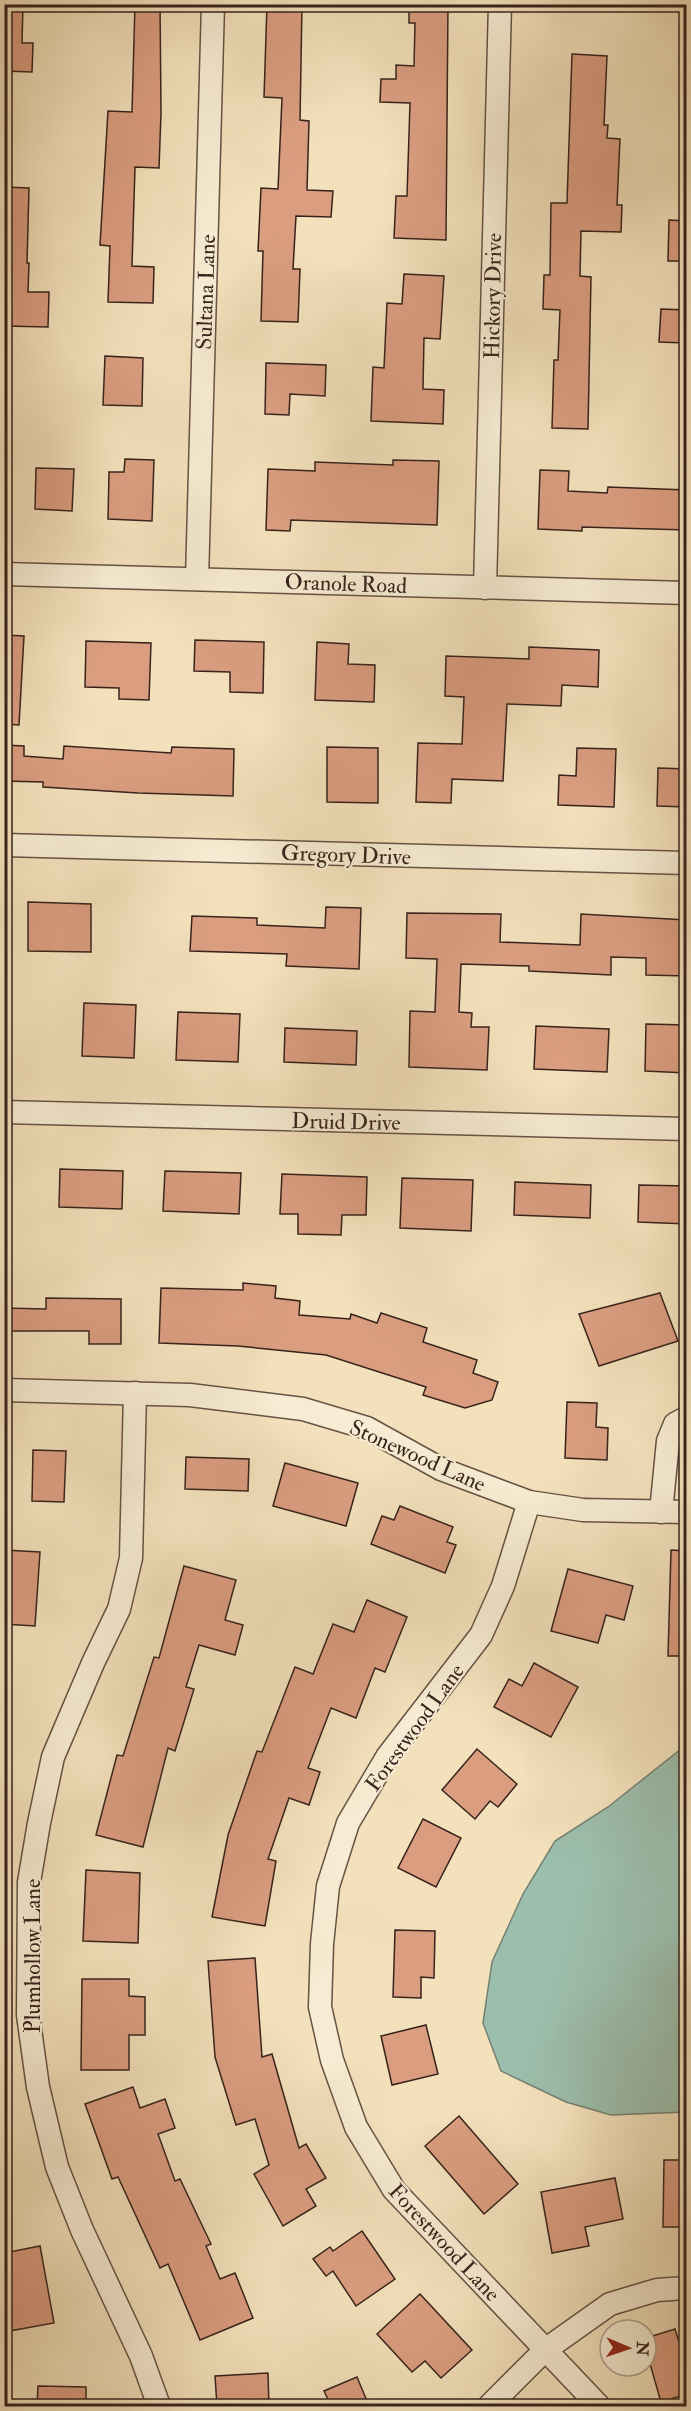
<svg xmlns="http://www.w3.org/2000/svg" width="691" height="2411" font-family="'IM FELL Double Pica',serif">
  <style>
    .water { fill: #9cbeac; stroke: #748072; stroke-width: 1.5 }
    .building { fill: #da9d80; stroke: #37231c; stroke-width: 1.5 }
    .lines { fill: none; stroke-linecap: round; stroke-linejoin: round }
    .minor-casing { stroke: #665244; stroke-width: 25 }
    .minor { stroke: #f7ecd3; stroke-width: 22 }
    .labels { text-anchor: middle; stroke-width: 4.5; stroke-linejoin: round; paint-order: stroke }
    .street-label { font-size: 22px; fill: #37231c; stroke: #f7ecd3 }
  </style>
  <rect width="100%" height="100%" fill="#f3e1bc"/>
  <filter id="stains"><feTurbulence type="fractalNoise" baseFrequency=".00333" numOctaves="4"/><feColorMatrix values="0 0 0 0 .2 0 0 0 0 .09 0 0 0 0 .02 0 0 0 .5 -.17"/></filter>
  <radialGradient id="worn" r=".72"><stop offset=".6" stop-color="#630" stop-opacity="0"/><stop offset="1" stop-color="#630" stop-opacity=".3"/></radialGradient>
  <path class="water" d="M686,1745V2112L611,2115L566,2102L501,2071L483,2023L492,1962L523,1894L555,1841L608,1807Z"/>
  <g class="building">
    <path d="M4,4H23L22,43H33L32,72L4,71Z"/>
    <path d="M135,4H160L161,113L159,168L135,167L132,266L154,267L153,303L108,302L110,246L100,245L108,111L132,112Z"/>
    <path d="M267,4H302L300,120L309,121L307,190L333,191L331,217L296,216L293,269H300L298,322L261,321L263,251H258L261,188L278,189L282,98L264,97Z"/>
    <path d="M409,4H448L446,240L394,238L396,196H407L410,103L380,102L381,79H396V65L414,66L415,23H409Z"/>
    <path d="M572,54L607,56L604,125H608L607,138L620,139L617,205H622L621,232L581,231L580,276L591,277L588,429L552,428L554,360H558L560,310L543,309L544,275H550L551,203H567Z"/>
    <path d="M4,187L29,188L27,263H29L28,292H49L48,327L4,326Z"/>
    <path d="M669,220L687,221V261H668Z"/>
    <path d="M404,274L444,276L440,339L424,338L423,389L444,390L443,424L371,421L373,367L384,368L387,303L402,304Z"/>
    <path d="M661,309L687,310L685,343L659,342Z"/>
    <path d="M105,356L143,358L142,406L103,405Z"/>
    <path d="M266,363L326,365L325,396L290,394L289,415L265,414Z"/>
    <path d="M125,459L154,460L152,521L108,519L109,472H124Z"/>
    <path d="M393,460L439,461L437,525L291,520L290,531L266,530L268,469L315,471V462L393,465Z"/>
    <path d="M36,468L74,469L72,511L35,509Z"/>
    <path d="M540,470L569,471L568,491L607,493L608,487L687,490V530L582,527V531L538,529Z"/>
    <path d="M4,635L24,636L19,725L4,724Z"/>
    <path d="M195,640L264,642L263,693L230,692V672L194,671Z"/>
    <path d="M86,641L151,643L149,700L119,699V688L85,687Z"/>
    <path d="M317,642L349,644L348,664L375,665L374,702L315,700Z"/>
    <path d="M529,647L599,650L598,687L562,685L561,706L507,704L503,781L452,779L451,803L416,802L418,743L462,744L464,697L445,696L446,656L529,659Z"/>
    <path d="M4,745L24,746V756L63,759L64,746L171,753L172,747L234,749L233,796L138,793L43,787V782L4,781Z"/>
    <path d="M327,747L378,748V803L327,802Z"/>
    <path d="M577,748L616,749L614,807L558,805L559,775L576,776Z"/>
    <path d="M658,768L687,769V807L657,806Z"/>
    <path d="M28,902L91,904V952L28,951Z"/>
    <path d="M326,907L361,908L359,969L286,966L287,954L190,951L192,916L257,918V925L325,928Z"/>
    <path d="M407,913L501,914L500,942L580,945L581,914L687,920V976L646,975V958L611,957V975L529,971V966L461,964L459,1012L472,1013L471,1027H489L487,1070L409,1067L410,1011L435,1012L437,959L406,958Z"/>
    <path d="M84,1003L136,1005L134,1058L82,1056Z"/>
    <path d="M178,1012L240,1014L238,1062L176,1060Z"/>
    <path d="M646,1024L687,1025V1073L645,1071Z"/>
    <path d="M536,1026L609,1029L607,1072L534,1069Z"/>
    <path d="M285,1028L357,1031L356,1065L284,1062Z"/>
    <path d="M60,1169L123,1171L122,1209L59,1207Z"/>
    <path d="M165,1171L241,1173L239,1214L163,1211Z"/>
    <path d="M282,1174L367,1177L366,1215H342L341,1235L298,1234V1214H280Z"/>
    <path d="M402,1178L473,1180L471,1231L400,1228Z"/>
    <path d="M515,1182L591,1185L590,1218L514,1215Z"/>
    <path d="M639,1185L687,1186V1224L638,1222Z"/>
    <path d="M243,1283L276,1286L275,1298L300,1301L299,1315L350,1319L351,1314L377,1323L381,1313L427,1328L423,1342L477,1360L473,1373L498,1382L492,1400L465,1408L423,1395L426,1387L326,1355L238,1346L159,1343L161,1288L243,1290Z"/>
    <path d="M660,1293L678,1341L599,1366L579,1314Z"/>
    <path d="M46,1298L121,1299V1344H89V1331H4V1308L46,1309Z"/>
    <path d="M567,1402L597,1403L596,1427L608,1428L607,1460L565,1458Z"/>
    <path d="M33,1450L66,1451L64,1502L32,1501Z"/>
    <path d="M186,1457L249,1459L248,1491L185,1489Z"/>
    <path d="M285,1463L358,1483L346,1526L273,1506Z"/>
    <path d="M400,1506L453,1527L447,1542L456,1545L445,1573L371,1544L382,1516L394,1520Z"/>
    <path d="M4,1550L40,1552L35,1626L4,1624Z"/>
    <path d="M671,1550L687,1551V1656H668Z"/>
    <path d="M184,1566L236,1580L225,1620L243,1625L235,1655L199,1645L186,1687L194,1689L175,1751L168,1748L143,1847L96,1835L117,1755L123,1756L154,1657L159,1658Z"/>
    <path d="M568,1569L633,1586L624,1620L606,1615L598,1643L551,1631Z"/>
    <path d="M367,1600L407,1617L385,1672L375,1668L356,1718L331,1708L308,1768L320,1772L309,1805L289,1798L268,1859L276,1861L265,1926L212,1917L228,1835L257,1751L262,1752L295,1667L313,1674L333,1624L354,1632Z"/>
    <path d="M534,1663L578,1687L551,1737L494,1707L509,1679L522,1686Z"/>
    <path d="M477,1749L517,1784L498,1807L490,1801L475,1819L442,1790Z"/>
    <path d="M423,1819L461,1838L436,1887L398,1868Z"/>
    <path d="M86,1870L140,1873L138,1943L83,1941Z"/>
    <path d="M395,1930L435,1931L434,1978L421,1977V1998L393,1997Z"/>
    <path d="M255,1958L262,2057L272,2054L299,2148L306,2144L326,2178L306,2189L316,2206L283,2226L254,2174L269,2165L255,2119L236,2125L215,2057L208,1961Z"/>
    <path d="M82,1979H129V1996L145,1997V2035H129V2070H81Z"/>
    <path d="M426,2025L438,2074L392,2085L381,2036Z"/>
    <path d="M133,2087L140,2108L165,2099L175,2128L158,2134L175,2181L180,2179L211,2244L206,2246L220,2279L235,2273L253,2318L200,2340L168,2264L160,2268L118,2177L112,2179L85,2104Z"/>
    <path d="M459,2116L518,2184L484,2214L425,2146Z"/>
    <path d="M664,2160H687V2227H663Z"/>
    <path d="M615,2178L623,2219L585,2227L589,2246L552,2253L541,2192Z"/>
    <path d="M362,2231L395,2279L356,2306L333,2271L326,2276L313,2259L330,2247L333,2251Z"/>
    <path d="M40,2246L54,2323L4,2332V2253Z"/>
    <path d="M420,2294L472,2350L441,2378L425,2361L412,2372L377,2334Z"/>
    <path d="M675,2329L679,2342L687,2340V2394L661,2402L646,2350V2338Z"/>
    <path d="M268,2373L269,2406H217L215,2376Z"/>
    <path d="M357,2377L369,2406H331L324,2391Z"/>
    <path d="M38,2386L86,2387V2406H37Z"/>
  </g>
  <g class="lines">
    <g class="minor-casing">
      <g id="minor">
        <path d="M4,574L686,593"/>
        <path d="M197,579L213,4"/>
        <path d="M485,588L500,4"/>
        <path d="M4,845L686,863"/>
        <path d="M4,1112L686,1129"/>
        <path d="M4,1390L190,1395L303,1409L367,1428L441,1469L529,1502L583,1510L686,1512"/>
        <path d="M135,1393L131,1558L119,1609L93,1663L53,1757L39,1823L29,1882L28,2015L38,2087L57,2167L82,2230L141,2356L159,2406"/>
        <path d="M529,1502L503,1586L481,1635L387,1757L348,1823L328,1886L322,1944L320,2007L332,2060L356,2127L394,2190L599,2406"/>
        <path d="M661,1512L668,1441L675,1424L686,1418"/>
        <path d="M489,2406L545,2350L610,2304L657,2290L686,2288"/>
      </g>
    </g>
    <use href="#minor" class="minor"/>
  </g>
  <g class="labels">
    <g class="street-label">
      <text transform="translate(205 292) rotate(-88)" y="8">Sultana Lane</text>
      <text transform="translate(492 296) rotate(-89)" y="8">Hickory Drive</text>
      <text transform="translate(346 583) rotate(2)" y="8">Oranole Road</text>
      <text transform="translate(346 854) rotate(2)" y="8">Gregory Drive</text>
      <text transform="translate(346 1121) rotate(1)" y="8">Druid Drive</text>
      <text transform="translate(418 1455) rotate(24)" y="8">Stonewood Lane</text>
      <text transform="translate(414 1727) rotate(-54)" y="8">Forestwood Lane</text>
      <text transform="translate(32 1956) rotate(-90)" y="8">Plumhollow Lane</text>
      <text transform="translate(445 2242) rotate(47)" y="8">Forestwood Lane</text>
    </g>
  </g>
  <rect width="691" height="2411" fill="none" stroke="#f3e1bc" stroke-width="24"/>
  <rect x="6" y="6" width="679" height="2399" fill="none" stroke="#37231c" stroke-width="3"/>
  <rect x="12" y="12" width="667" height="2387" fill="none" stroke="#37231c" stroke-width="1.5"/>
  <g transform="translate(628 2348) rotate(92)"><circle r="28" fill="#f7ecd3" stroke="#aa9c8a" stroke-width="1.5"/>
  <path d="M0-4.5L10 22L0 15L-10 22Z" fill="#8f2418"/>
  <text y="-9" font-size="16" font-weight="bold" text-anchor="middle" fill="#37231c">N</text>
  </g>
  <rect width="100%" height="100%" filter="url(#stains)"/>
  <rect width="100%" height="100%" fill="url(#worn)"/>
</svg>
